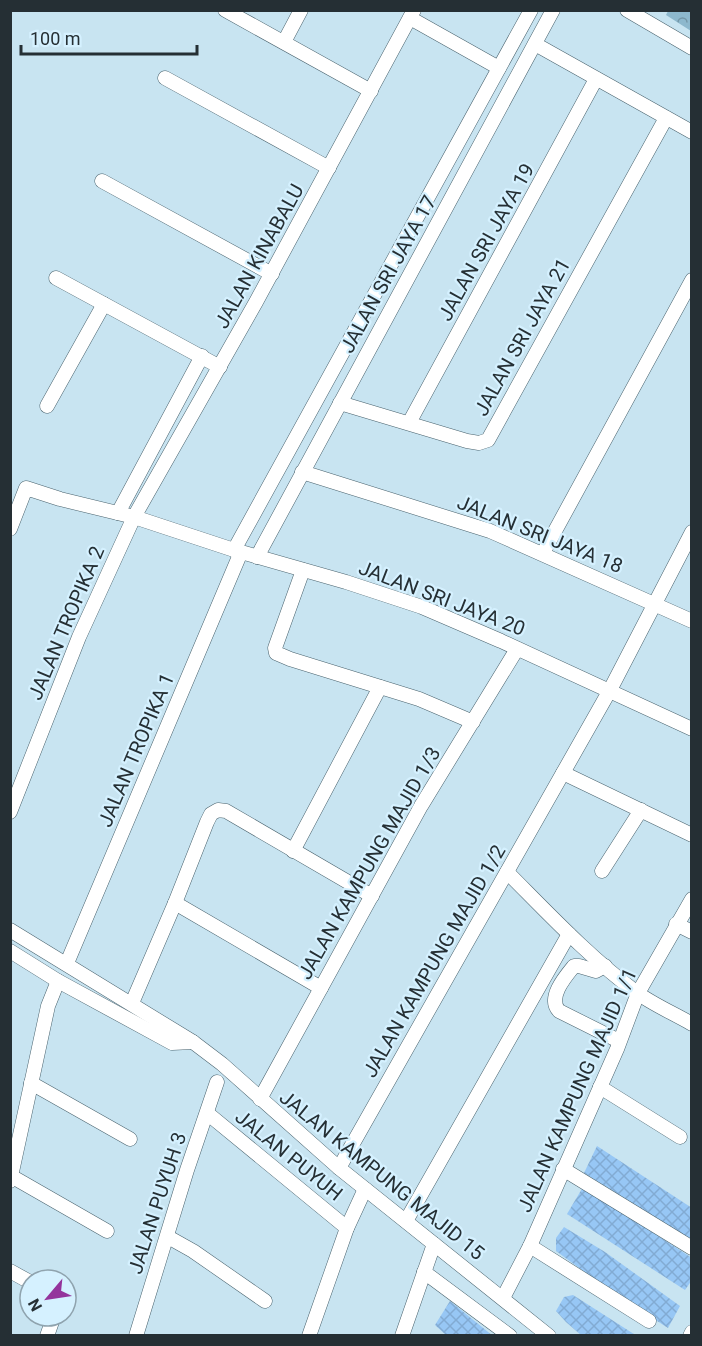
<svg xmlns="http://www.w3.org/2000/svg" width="702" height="1346" font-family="Roboto,sans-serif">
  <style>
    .forest { fill: url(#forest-crowns) }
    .building { fill: url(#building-cross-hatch) }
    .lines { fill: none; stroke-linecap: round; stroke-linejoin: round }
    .minor-casing { stroke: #4a636e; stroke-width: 15 }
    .minor { stroke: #fff; stroke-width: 14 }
    .labels { text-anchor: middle; stroke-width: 4.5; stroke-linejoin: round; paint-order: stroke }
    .street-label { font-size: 20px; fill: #252f34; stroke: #d5f1ff }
  </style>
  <defs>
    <pattern id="forest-crowns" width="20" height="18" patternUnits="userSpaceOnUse" patternTransform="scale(1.5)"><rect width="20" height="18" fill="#8db8cd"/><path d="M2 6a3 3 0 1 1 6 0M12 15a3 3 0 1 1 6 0" fill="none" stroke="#7396a7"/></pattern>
    <pattern id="building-cross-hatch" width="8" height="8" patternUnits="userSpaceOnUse" patternTransform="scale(1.5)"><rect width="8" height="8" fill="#97c7f5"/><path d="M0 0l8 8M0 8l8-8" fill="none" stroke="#82abd3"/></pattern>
  </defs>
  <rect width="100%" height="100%" fill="#c8e4f1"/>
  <path class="forest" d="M668,11H691V31L666,15Z"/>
  <g class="building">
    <path d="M597,1146L692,1208V1240L584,1173Z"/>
    <path d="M583,1187L692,1258V1280L685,1290L567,1214Z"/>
    <path d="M564,1227L605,1252L680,1306L668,1328L612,1292L556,1251V1238Z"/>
    <path d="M573,1295L637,1336H582L566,1322L556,1311L564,1297Z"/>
    <path d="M450,1301L493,1336H447L435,1325Z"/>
  </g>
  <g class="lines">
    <g class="minor-casing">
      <g id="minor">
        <path d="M225,10L371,91"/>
        <path d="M627,10L692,48"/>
        <path d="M410,18L499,68"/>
        <path d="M284,42L301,10"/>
        <path d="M535,44L692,132"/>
        <path d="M165,78L329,168"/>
        <path d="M102,181L272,274"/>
        <path d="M56,278L220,367"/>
        <path d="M340,403L467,441L479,443L488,440L666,118"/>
        <path d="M47,406L104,304"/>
        <path d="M409,423L596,79"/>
        <path d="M302,472L490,531L692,621"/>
        <path d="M118,513L202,356"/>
        <path d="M10,529L26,488L60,499L134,517L234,550L346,582L422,607L501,641L692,729"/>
        <path d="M234,550L531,10"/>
        <path d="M543,553L692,280"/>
        <path d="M257,557L553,10"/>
        <path d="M303,570L275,648L276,653L290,659L419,699L473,722"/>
        <path d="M563,773L692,835"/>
        <path d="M10,812L79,637L134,517L256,302L414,10"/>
        <path d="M293,851L380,687"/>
        <path d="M602,871L641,810"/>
        <path d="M507,872C548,913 589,957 636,992C652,1004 673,1013 692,1024"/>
        <path d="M175,903L321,988"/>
        <path d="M676,924L692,932"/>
        <path d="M10,930L193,1042L222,1064L339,1168L549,1336"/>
        <path d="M10,951L58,981L172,1043L193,1042"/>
        <path d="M67,963L241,552"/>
        <path d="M605,966L596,971L579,966H574C565,977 547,998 559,1011L619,1041"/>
        <path d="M132,1003L175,903L207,822L211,814L218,810L226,811L372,896"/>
        <path d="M31,1083L130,1139"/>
        <path d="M600,1087L680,1137"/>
        <path d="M260,1099L421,806L517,649"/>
        <path d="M207,1113L347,1228"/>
        <path d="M339,1168L610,690L692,532"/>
        <path d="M563,1169L692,1248"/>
        <path d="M11,1176L107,1231"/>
        <path d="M10,1181L48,1006L58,981"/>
        <path d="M406,1221L569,934"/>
        <path d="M168,1237L193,1251L265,1301"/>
        <path d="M530,1246L649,1321"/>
        <path d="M10,1271L30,1282"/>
        <path d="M424,1272L510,1336"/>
        <path d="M503,1298L530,1246L617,1049L638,993L692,899"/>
        <path d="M47,1336L54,1316"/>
        <path d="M136,1336L187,1170L217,1082"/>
        <path d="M309,1336L347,1228L365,1189"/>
        <path d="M402,1336L434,1244"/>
        <path d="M690,1336L692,1332"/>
      </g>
    </g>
    <use href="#minor" class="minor"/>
  </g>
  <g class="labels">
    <g class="street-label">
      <text transform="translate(486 242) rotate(-61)" y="7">JALAN SRI JAYA 19</text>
      <text transform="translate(259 256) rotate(-61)" y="7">JALAN KINABALU</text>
      <text transform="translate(388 274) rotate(-61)" y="7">JALAN SRI JAYA 17</text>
      <text transform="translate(522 337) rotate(-61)" y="7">JALAN SRI JAYA 21</text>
      <text transform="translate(540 534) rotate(22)" y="7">JALAN SRI JAYA 18</text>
      <text transform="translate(442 598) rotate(21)" y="7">JALAN SRI JAYA 20</text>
      <text transform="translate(66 623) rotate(-67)" y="7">JALAN TROPIKA 2</text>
      <text transform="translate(136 750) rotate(-67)" y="7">JALAN TROPIKA 1</text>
      <text transform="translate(369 863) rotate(-60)" y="7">JALAN KAMPUNG MAJID 1/3</text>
      <text transform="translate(434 961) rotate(-60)" y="7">JALAN KAMPUNG MAJID 1/2</text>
      <text transform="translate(577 1090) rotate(-66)" y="7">JALAN KAMPUNG MAJID 1/1</text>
      <text transform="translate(289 1155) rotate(39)" y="7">JALAN PUYUH</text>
      <text transform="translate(382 1175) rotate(39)" y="7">JALAN KAMPUNG MAJID 15</text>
      <text transform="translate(157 1203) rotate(-72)" y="7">JALAN PUYUH 3</text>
    </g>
  </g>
  <rect width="702" height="1346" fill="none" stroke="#252f34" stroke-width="24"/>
  <g transform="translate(48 1298) rotate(241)"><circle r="28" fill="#d5f1ff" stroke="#8fa3ae" stroke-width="1.5"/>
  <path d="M0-4.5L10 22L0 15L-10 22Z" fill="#94349c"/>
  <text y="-9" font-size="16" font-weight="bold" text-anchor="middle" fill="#252f34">N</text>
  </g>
  <path d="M21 45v9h176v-9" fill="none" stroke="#252f34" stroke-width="3"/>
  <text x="30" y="45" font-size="18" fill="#252f34" stroke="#d5f1ff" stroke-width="4.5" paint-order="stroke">100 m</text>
</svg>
